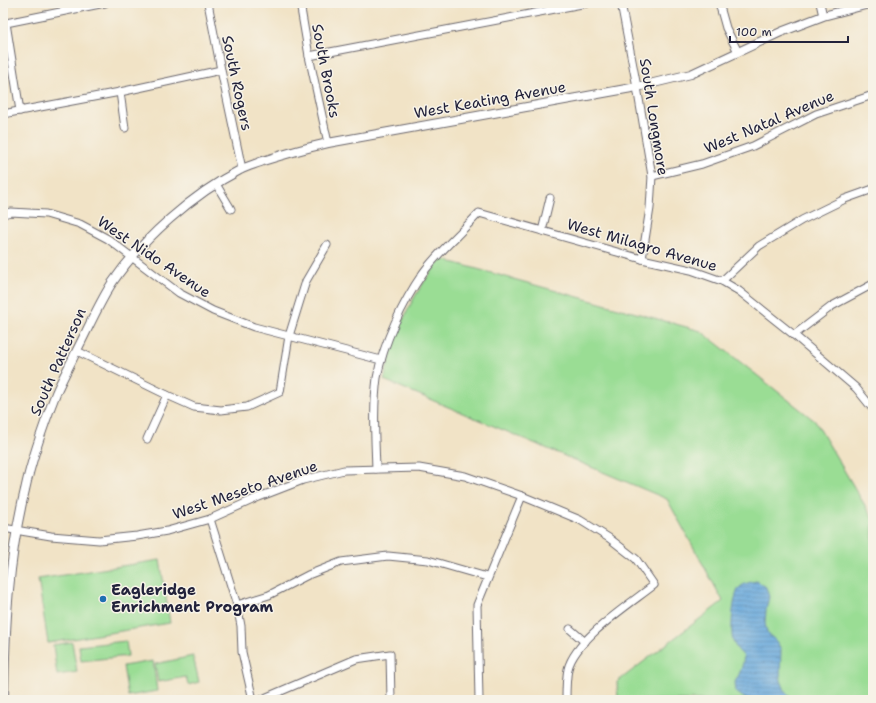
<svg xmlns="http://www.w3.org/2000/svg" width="876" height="703" font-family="'Shantell Sans',sans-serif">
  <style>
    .green { fill: #9add94; stroke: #5e8068 }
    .water { fill: url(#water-rules); stroke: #45658b }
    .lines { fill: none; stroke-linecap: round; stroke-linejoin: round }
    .minor-casing { stroke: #6a666c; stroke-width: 9 }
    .tertiary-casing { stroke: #6a666c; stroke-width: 10 }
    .minor { stroke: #fff; stroke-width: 7 }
    .tertiary { stroke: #fff; stroke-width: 8 }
    .poi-dot { fill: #1f6fb2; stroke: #f7f3e8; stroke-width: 1.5 }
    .labels { text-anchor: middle; stroke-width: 3; stroke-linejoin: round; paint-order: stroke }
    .street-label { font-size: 15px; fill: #22223b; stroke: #f7f3e8 }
    .poi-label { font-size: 15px; font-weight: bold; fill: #22223b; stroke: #f7f3e8; text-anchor: start }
  </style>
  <defs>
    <pattern id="water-rules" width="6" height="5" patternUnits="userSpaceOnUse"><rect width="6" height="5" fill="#68a8db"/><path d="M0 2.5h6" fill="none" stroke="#5588b3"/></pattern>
  </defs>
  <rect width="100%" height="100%" fill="#f7f3e8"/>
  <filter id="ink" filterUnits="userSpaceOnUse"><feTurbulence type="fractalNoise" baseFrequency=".025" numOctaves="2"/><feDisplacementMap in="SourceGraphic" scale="8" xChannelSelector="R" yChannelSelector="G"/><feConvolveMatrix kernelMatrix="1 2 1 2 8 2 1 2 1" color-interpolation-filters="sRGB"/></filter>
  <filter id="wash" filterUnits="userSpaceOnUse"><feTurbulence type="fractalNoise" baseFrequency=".012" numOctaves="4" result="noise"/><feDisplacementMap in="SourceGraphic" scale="16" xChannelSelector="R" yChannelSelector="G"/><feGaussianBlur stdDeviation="0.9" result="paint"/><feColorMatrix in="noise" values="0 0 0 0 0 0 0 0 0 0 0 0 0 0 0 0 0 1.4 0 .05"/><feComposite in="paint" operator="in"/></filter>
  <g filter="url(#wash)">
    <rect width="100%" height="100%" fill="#f1e3c6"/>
    <g class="green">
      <path d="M441,259L701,331L815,421L873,519V700H618L617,682L723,601L667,499L384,380C395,332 410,297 441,259Z"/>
      <path d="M160,560L170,623L48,643L38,579Z"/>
      <path d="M126,641L128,656L81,661L79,646Z"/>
      <path d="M72,642L77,672L57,675L53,645Z"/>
      <path d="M193,656L199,682L188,685L186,677L158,682L155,664Z"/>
      <path d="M153,661L157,691L128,696L123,666Z"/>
    </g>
    <path class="water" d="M757,581L766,587L769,597L766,610L765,623L767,633L776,641L781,649L780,678L786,693L795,700H747L736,692L735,682C740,674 743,666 744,656C739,652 736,648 733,641C730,632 733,596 739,588C744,583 751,582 757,581Z"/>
  </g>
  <g filter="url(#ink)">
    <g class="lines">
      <g class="minor-casing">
        <g id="minor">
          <path d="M208,3L221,70L242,169"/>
          <path d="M300,3L309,56L328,143"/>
          <path d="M621,3L637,87L652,176L650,208L642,259"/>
          <path d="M719,3L726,28L738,52"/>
          <path d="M820,3L823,16"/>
          <path d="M309,56L587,3"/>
          <path d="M120,92L125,128"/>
          <path d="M20,111L6,23L105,3"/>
          <path d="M3,114L120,92L221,70"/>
          <path d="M652,176L702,164L753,146L816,114L873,95"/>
          <path d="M216,184L231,209"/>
          <path d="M3,214L11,212L46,214L80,224L108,239L179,293L213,311L254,327L381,360"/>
          <path d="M542,231L550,198"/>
          <path d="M722,281L759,246L802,220L845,199L873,189"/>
          <path d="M794,335L832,306L873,284"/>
          <path d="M77,351L167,395L194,407L221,410L247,407L280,392L289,336L306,281L327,245"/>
          <path d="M147,439L167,395"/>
          <path d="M376,469C375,438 373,408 377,378C383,343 403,302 423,273C439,251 461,233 479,213L642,259L691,270L722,281L739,291L794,335L856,388L873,409"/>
          <path d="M210,519L237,605L241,626L242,652L253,700"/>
          <path d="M3,528L51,536L99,540L137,536L167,531L210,519L259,497L303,480L344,470L419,468L465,476L522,496L580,520L609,538L636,559L654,585C630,604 575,639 568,669C566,679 566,690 566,700"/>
          <path d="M237,605L269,595L308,575L341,562L388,556L428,560L487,577"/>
          <path d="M570,629L585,642"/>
          <path d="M260,700L356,659L390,654L391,700"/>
          <path d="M479,700L477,605L522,496"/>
        </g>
      </g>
      <g class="tertiary-casing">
        <path id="tertiary" d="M4,700C5,630 8,559 25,490C32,457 44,424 56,393C62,379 70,365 76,352C88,329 98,305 112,283C142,239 193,194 240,170C247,166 256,164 263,161C285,154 306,148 328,143L637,87L691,74L781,32L823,16L873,3"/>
      </g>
      <use href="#minor" class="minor"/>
      <use href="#tertiary" class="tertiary"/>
    </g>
  </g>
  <circle class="poi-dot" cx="103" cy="599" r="4"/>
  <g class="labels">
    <g class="street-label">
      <text transform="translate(326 71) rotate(79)" y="5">South Brooks</text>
      <text transform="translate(237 83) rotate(78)" y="5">South Rogers</text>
      <text transform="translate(490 100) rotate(-10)" y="5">West Keating Avenue</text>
      <text transform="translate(654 117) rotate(81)" y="5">South Longmore</text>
      <text transform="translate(769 122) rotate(-23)" y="5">West Natal Avenue</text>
      <text transform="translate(642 245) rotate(16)" y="5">West Milagro Avenue</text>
      <text transform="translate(154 257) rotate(34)" y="5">West Nido Avenue</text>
      <text transform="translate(58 362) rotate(-66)" y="5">South Patterson</text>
      <text transform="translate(245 490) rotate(-19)" y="5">West Meseto Avenue</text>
    </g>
    <g class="poi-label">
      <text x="111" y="595">Eagleridge<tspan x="111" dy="17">Enrichment Program</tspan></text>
    </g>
  </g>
  <rect width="876" height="703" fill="none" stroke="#f7f3e8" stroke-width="16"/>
  <path d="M730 36v6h118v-6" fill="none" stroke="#22223b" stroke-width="2"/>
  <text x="736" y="36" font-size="12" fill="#22223b" stroke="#f7f3e8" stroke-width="3" paint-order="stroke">100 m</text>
</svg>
